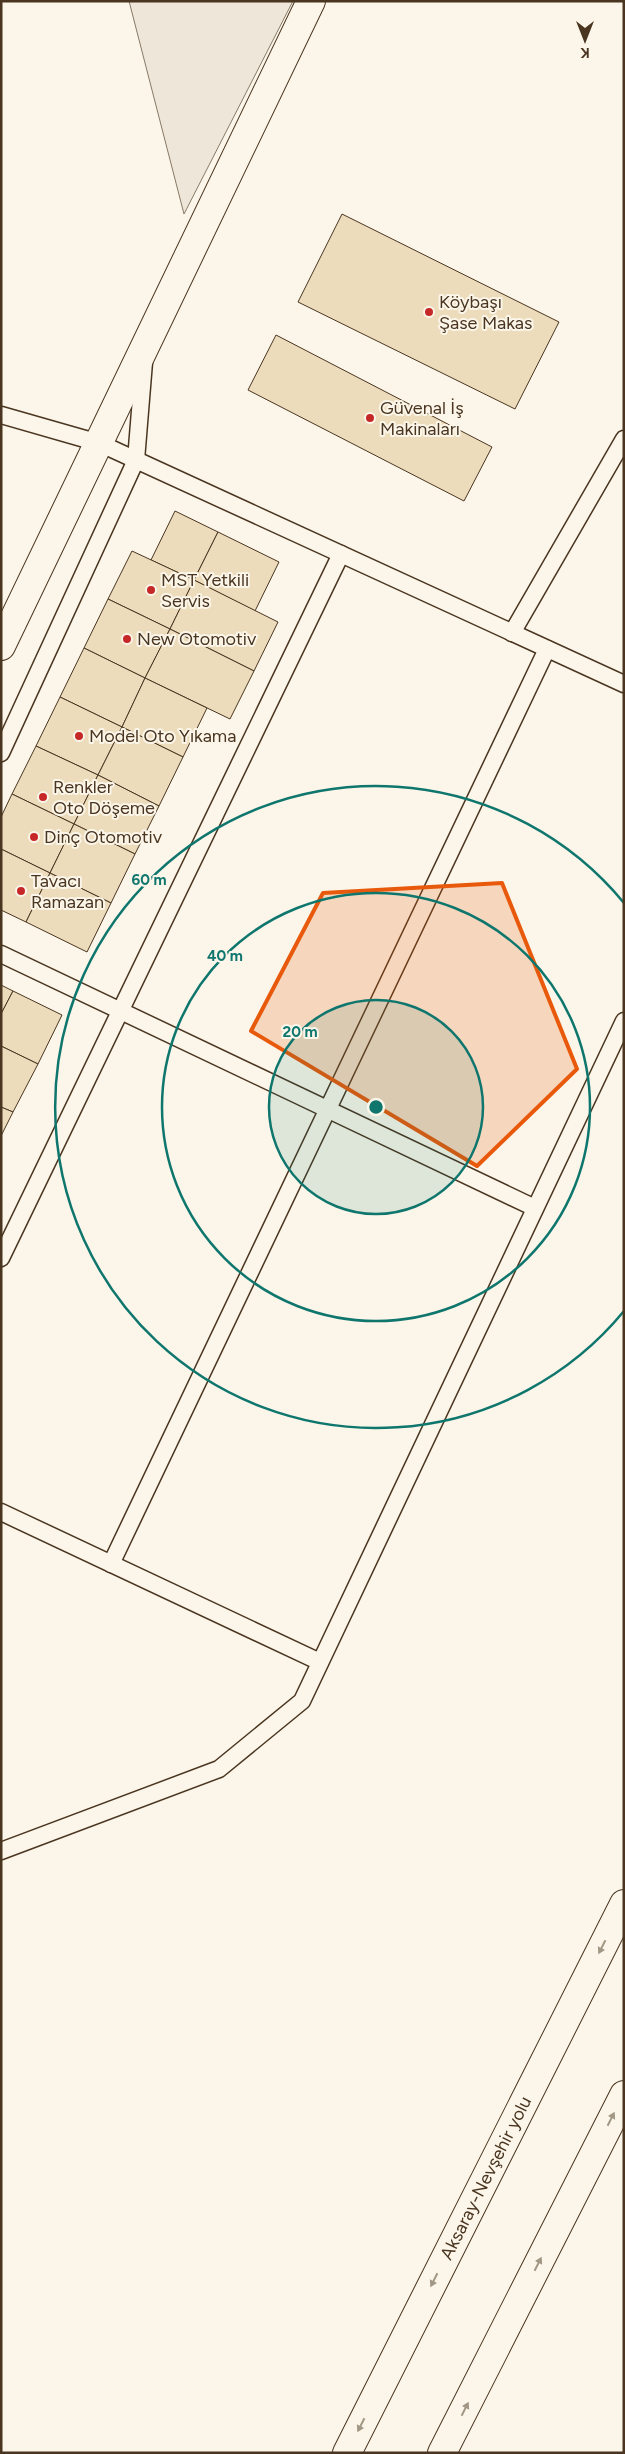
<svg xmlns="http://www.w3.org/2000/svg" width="625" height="2454" font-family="Figtree,sans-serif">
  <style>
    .green { fill: #ede6d9; stroke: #887966 }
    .building { fill: #ecdcbc; stroke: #4a3520 }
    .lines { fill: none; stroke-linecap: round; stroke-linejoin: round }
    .lane-casing { stroke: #4a3520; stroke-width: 19 }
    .street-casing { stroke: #4a3520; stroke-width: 30 }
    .highway-casing { stroke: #4a3520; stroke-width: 30 }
    .lane { stroke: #fbf6e9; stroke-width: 16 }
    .street { stroke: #fbf6e9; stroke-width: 28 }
    .highway { stroke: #fbf6e9; stroke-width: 28 }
    .oneway { fill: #a29684 }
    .marked { fill: #e8590c; fill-opacity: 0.2; stroke: #e8590c; stroke-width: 4; stroke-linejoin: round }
    .ring { fill: none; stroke: #0f766e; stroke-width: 2.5 }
    .poi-dot { fill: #c62828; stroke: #fbf6e9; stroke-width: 2 }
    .labels { text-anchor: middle; stroke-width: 4; stroke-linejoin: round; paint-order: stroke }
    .poi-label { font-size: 18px; fill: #4a3520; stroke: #fbf6e9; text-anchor: start }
    .street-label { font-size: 18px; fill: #4a3520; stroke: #fbf6e9 }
    .centre { fill: #0f766e; stroke: #fbf6e9; stroke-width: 2.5 }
    .ring-label { font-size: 15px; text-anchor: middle; font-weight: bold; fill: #0f766e; stroke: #fbf6e9; stroke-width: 4; stroke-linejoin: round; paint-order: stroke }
  </style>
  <rect width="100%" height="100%" fill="#fbf6e9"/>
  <path class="green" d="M129,1H293L184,214Z"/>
  <g class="building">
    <path d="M342,214L559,322L515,409L298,302Z"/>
    <path d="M276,335L492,447L464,501L248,390Z"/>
    <path d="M175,511L218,532L194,580L151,560Z"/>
    <path d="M218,532L279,562L255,611L194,580Z"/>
    <path d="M132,551L194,580L170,629L108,599Z"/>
    <path d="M194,580L278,622L254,671L170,629Z"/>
    <path d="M108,599L170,629L145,678L84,648Z"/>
    <path d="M170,629L254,671L230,719L145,678Z"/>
    <path d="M84,648L145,678L122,727L60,697Z"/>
    <path d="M145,678L207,708L183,757L122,727Z"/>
    <path d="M60,697L122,727L98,775L36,746Z"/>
    <path d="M122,727L183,757L159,806L98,775Z"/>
    <path d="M36,746L98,775L74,824L12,794Z"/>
    <path d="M98,775L159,806L135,854L74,824Z"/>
    <path d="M12,794L74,824L50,873L1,849V817Z"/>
    <path d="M74,824L135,854L111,903L50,873Z"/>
    <path d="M1,849L50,873L26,922L1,910Z"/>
    <path d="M50,873L111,903L87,952L26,922Z"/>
    <path d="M1,985L13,991L1,1014Z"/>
    <path d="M13,991L62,1015L38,1064L1,1046V1014Z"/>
    <path d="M1,1046L38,1064L13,1112L1,1107Z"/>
    <path d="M1,1107L13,1112L1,1136Z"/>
  </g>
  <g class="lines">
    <g class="lane-casing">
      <g id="lane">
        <path d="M1,415L99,443L624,684"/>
        <path d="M512,633L624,439"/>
        <path d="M1,753L136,460L144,362"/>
        <path d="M1,954L535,1208"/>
        <path d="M1,1258L341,554"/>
        <path d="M1,1512L320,1662"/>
        <path d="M111,1564L547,649"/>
        <path d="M1,1851L219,1769L302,1701L624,1021"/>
      </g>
    </g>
    <g class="street-casing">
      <path id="street" d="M1,646L311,1"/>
    </g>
    <g class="highway-casing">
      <g id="highway">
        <path id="s1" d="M347,2453L624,1904"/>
        <path d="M442,2453L624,2095"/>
      </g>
    </g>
    <use href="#lane" class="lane"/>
    <use href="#street" class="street"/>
    <use href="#highway" class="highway"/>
  </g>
  <defs><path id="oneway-solid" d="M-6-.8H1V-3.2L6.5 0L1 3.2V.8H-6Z" transform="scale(1.25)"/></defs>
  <g class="oneway">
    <use href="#oneway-solid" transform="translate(602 1947) rotate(117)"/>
    <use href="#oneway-solid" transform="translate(611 2119) rotate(-63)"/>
    <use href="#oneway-solid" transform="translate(538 2264) rotate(-63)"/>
    <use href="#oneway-solid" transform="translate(434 2280) rotate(117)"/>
    <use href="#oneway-solid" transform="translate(465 2409) rotate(-63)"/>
    <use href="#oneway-solid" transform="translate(361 2425) rotate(117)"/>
  </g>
  <path class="marked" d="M502,883L577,1069L477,1166L251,1031L323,893Z"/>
  <circle cx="376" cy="1107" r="107" fill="#0f766e" fill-opacity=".12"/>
  <g class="ring">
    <circle cx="376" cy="1107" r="107"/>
    <circle cx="376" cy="1107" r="214"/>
    <path d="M624 1311A321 321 0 1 1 624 903"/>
  </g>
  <g class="poi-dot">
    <circle cx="429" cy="312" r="5"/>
    <circle cx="370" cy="418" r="5"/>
    <circle cx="151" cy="590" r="5"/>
    <circle cx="127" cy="639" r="5"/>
    <circle cx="79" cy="736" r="5"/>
    <circle cx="43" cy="797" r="5"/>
    <circle cx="34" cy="837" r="5"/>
    <circle cx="21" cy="891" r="5"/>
  </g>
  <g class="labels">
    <g class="poi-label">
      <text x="439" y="308">Köybaşı<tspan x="439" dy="21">Şase Makas</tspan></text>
      <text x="380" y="414">Güvenal İş<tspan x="380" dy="21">Makinaları</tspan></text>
      <text x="161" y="586">MST Yetkili<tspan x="161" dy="21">Servis</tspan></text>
      <text x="137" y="645">New Otomotiv</text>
      <text x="89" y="742">Model Oto Yıkama</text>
      <text x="53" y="793">Renkler<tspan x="53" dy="21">Oto Döşeme</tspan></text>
      <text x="44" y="843">Dinç Otomotiv</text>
      <text x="31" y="887">Tavacı<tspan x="31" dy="21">Ramazan</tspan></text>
    </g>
    <g class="street-label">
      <text dy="6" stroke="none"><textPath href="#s1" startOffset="308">Aksaray-Nevşehir yolu</textPath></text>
    </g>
  </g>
  <circle cx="376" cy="1107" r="8" class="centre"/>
  <g class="ring-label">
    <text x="149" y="885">60 m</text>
    <text x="225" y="961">40 m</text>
    <text x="300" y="1037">20 m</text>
  </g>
  <rect width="625" height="2454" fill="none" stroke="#4a3520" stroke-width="5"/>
  <g transform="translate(585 40) rotate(180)" stroke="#fbf6e9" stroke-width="4" paint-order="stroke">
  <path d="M0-4L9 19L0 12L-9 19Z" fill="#4a3520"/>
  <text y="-8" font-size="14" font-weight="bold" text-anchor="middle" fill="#4a3520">K</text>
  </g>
</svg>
